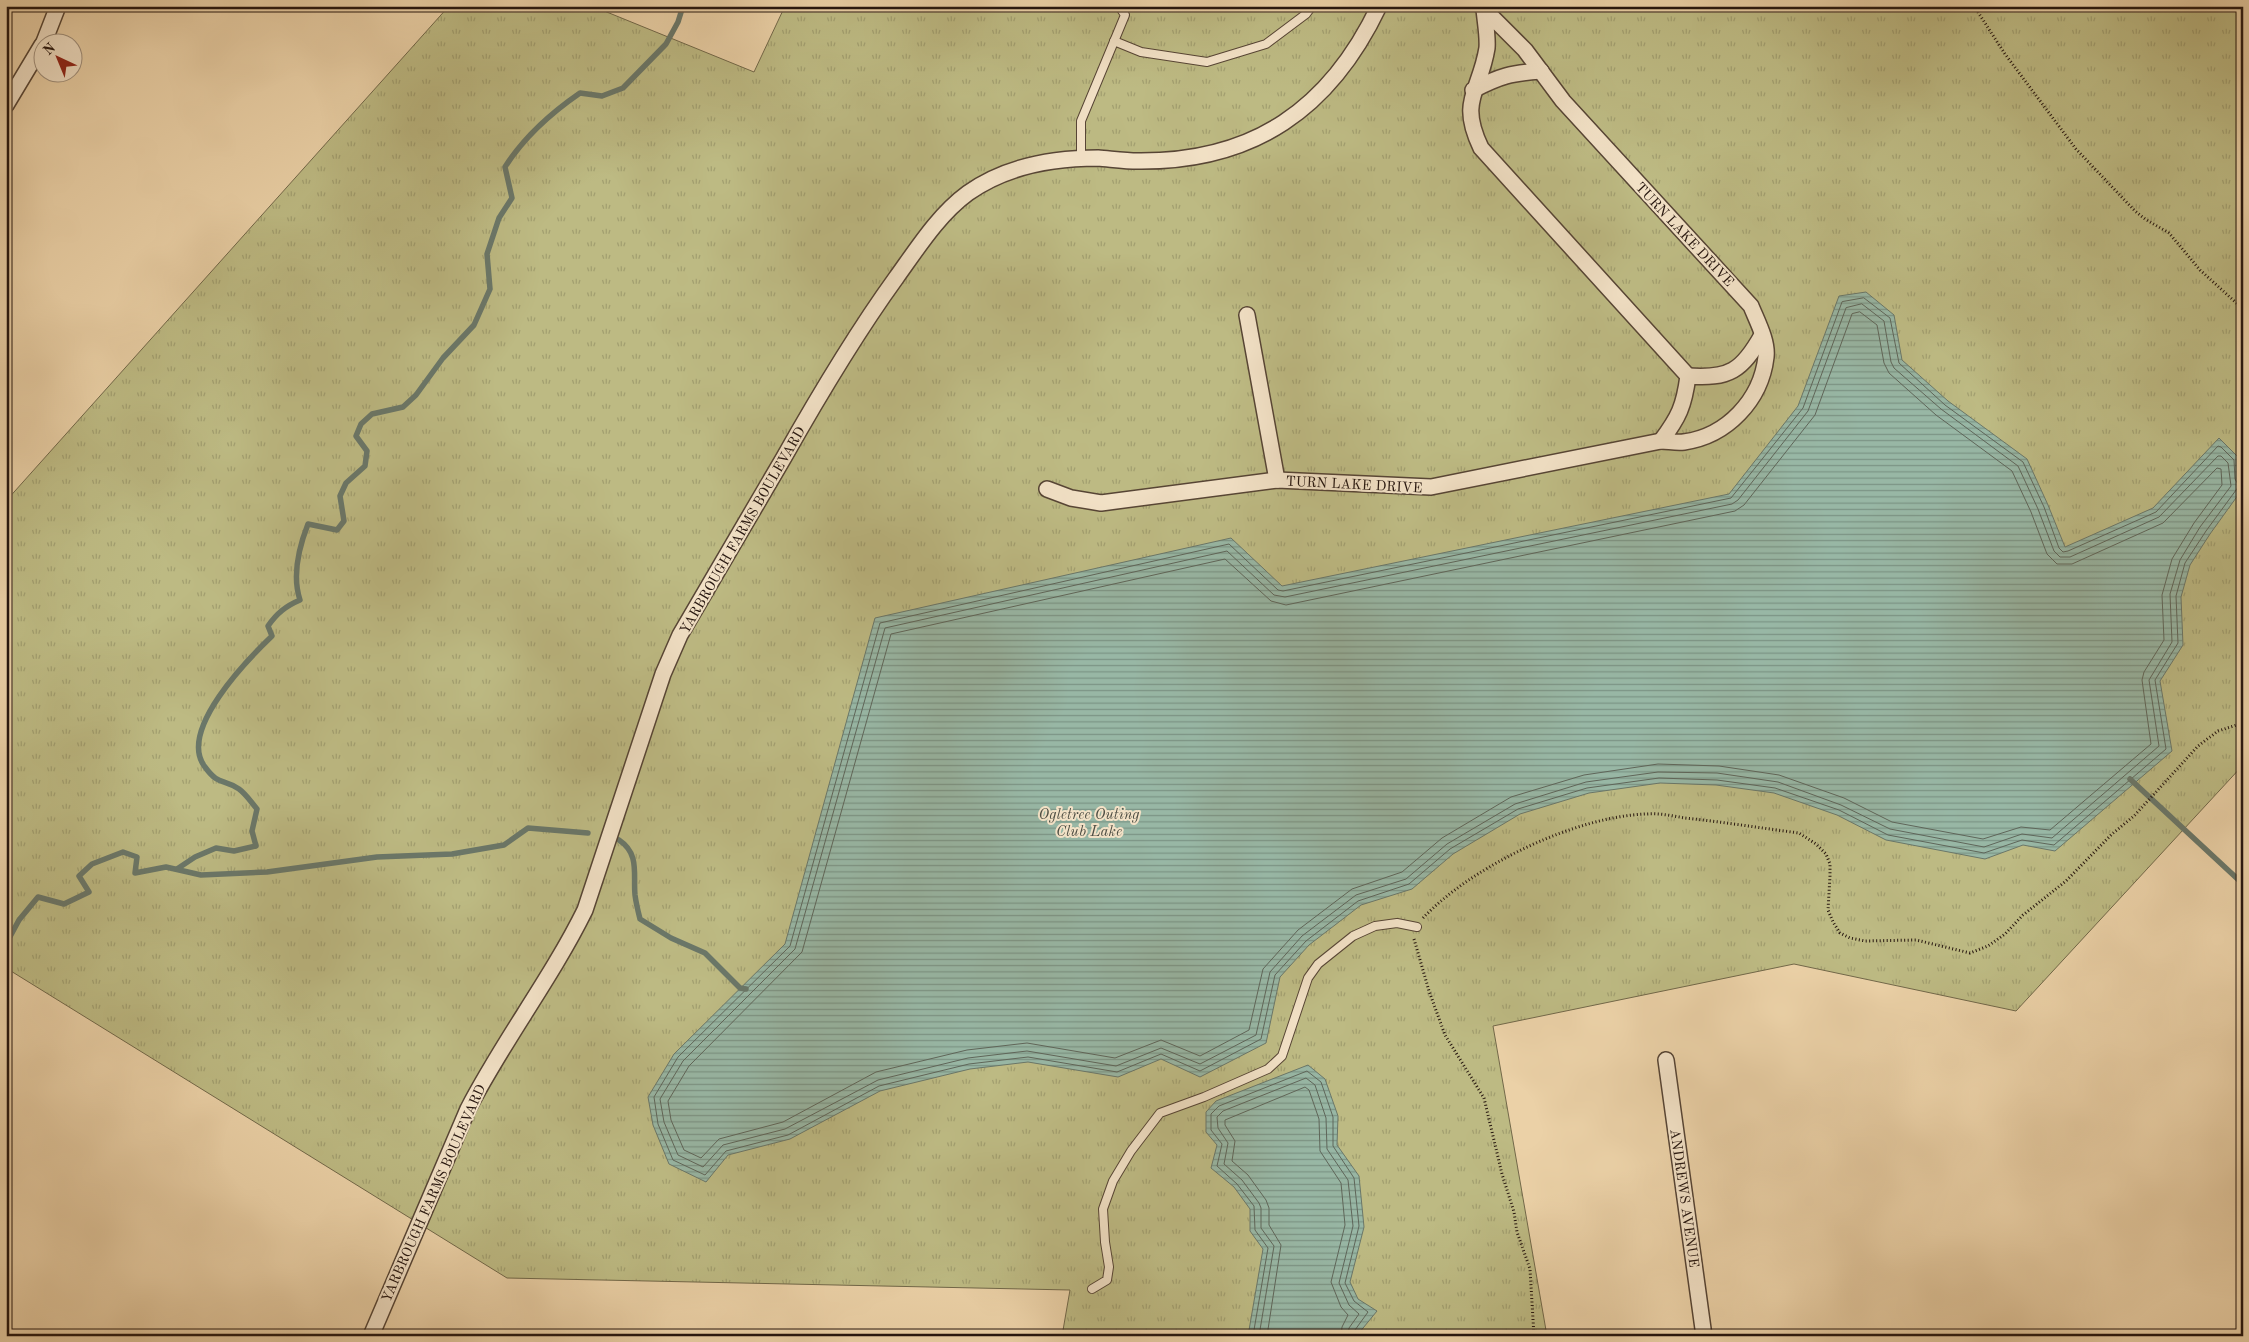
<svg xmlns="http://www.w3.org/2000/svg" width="2249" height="1342" font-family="'Old Standard TT',serif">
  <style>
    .grass { fill: url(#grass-tufts); stroke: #726849 }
    .water { fill: url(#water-rules); stroke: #6a7769 }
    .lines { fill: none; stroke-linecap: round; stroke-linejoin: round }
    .shore { stroke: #5f665a; stroke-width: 1 }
    .stream { stroke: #6a7769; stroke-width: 5.5 }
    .service-casing { stroke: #574535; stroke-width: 10 }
    .minor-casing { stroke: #574535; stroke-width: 18 }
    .path { stroke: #26160f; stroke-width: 3; stroke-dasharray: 1 2.5; stroke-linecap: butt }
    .service { stroke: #f2e1c6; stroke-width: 8 }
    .minor { stroke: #f2e1c6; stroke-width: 15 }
    .labels { text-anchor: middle; stroke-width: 4; stroke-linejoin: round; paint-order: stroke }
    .street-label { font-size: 14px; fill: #26160f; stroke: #f2e1c6 }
    .water-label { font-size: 15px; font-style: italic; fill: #4e4e44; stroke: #f2e1c6 }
  </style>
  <defs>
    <pattern id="grass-tufts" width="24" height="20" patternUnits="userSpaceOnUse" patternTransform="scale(1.25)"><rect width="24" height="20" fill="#bdba83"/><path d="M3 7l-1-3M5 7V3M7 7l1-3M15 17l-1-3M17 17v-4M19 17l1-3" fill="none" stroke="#a29f70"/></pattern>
    <pattern id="water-rules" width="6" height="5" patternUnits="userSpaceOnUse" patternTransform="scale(1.25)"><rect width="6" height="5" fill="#98b7a5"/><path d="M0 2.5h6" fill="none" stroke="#7c9485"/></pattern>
  </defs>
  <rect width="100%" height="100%" fill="#ebd1a7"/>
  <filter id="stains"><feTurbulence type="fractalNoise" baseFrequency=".004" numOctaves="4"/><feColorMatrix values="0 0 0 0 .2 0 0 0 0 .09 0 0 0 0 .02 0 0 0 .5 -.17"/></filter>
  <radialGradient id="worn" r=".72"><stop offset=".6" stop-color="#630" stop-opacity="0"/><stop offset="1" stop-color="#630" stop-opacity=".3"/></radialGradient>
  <path class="grass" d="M449,6H592L754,72L785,6H2243V765L2016,1011L1794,964L1493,1026L1547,1336H1062L1070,1290L507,1278L6,968V501Z"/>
  <g class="water">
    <path d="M1866,292L1894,315L1902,360L1948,401L2027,459L2048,505L2065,547L2153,508L2219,438L2239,458L2241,491L2210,534L2190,565L2181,597L2183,645L2160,681L2172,751L2055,851L2023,845L1985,859L1886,840L1837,815L1774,793L1716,785L1660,783L1589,793L1520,814L1453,854L1412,889L1361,905L1309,945L1280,977L1266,1043L1200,1077L1161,1059L1118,1077L1028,1062L970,1069L880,1091L790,1139L728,1155L706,1182L669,1164L653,1125L648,1097L674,1054L785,944L875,618L1231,538L1282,586L1729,494L1798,406L1839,296Z"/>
    <path d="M1308,1065L1325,1079L1338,1116L1337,1145L1359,1176L1364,1227L1350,1282L1358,1299L1377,1311L1359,1333L1362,1336H1248L1263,1249L1250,1231V1209L1234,1187L1211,1168L1217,1145L1206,1132V1112L1216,1101Z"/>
  </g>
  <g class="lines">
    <g class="shore">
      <path d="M1864,298L1890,318L1899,363L1945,405L2023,462L2044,507L2059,548L2063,552L2068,551L2156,512L2218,446L2221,447L2234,460L2235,479L2239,486L2206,531L2185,563L2176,596L2178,643L2155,680L2166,749L2054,845L2022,840L1984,853L1888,835L1839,810L1775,788L1717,780L1659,778L1587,788L1518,809L1450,849L1409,884L1358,901L1306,941L1275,975L1261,1039L1200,1071L1161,1054L1117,1072L1028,1057L969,1064L879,1086L788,1135L726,1151L705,1175L673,1160L658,1124L654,1097L678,1057L790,946L880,623L1229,544L1278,590L1283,591L1731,498L1803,408L1842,302Z"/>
      <path d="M1862,304L1884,321L1891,362L1894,368L1941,409L2018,466L2038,509L2054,551L2060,557H2070L2159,517L2218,456H2221L2228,463L2231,486L2200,527L2180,560L2170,594L2172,642L2149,680L2159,746L2052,838L2022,834L1984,847L1890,829L1841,805L1778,782L1717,773L1658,772L1586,782L1515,804L1447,844L1406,879L1356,895L1302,936L1270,972L1256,1035L1200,1064L1161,1048L1116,1066L1027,1051L968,1058L878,1080L785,1129L723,1145L703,1167L678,1155L664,1122L660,1099L683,1061L795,949L885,628L1227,551L1274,595L1285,597L1732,504L1738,500L1808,411L1846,308Z"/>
      <path d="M1860,312L1877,325L1884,363L1889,373L1936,415L2012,471L2031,512L2047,554L2057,564H2072L2163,523L2217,468L2221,469L2222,485L2194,523L2172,559L2162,595L2164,640L2144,672L2142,680L2151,744L2050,830L2021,827L1983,839L1892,822L1844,798L1779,775L1719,766L1658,764L1584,775L1511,797L1442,838L1402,872L1352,889L1298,930L1263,969L1249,1030L1200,1056L1161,1040L1115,1058L1027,1043L967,1050L876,1072L783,1122L719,1139L701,1158L684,1150L671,1120L668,1101L689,1066L802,952L891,634L1225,559L1271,601L1286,605L1735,511L1744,505L1815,415L1852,314Z"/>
      <path d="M1253,1336L1268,1248L1255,1230L1254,1206L1237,1184L1217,1166L1222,1144L1211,1130V1114L1219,1106L1307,1071L1321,1082L1333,1117V1146L1354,1178L1359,1226L1345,1283L1354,1301L1368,1312L1355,1330V1336"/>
      <path d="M1259,1336L1274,1246L1261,1228V1208L1259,1203L1242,1180L1224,1164L1228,1143L1218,1128L1217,1117L1223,1111L1306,1078L1315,1085L1326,1118L1327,1149L1348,1180L1353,1226L1339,1283L1349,1305L1359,1314L1349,1328L1348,1336"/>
      <path d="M1267,1336L1281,1245L1269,1225V1208L1266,1200L1248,1175L1232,1161L1235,1141L1225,1125V1120L1305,1087L1309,1090L1319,1119L1320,1151L1341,1183L1345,1225L1331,1282L1341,1307L1348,1315L1342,1327L1341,1336"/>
    </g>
    <g class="stream">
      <path d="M2130,779L2243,884"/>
      <path d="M619,840C640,854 633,874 635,895C636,903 638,911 640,919L671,938L705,953L740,988L746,989"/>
      <path d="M177,869L195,857L216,848L234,851L256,846L252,831L257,809C251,802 246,794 239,789C222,778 219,786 205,767C177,731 248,659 272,636L268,626C277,613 286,606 300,600C292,576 299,547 308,524L337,530L344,521L340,496L346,483L365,466L367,451L356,436L361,424L372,414L403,407L416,395L443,358L474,325L490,289L487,254L499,218L512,198L505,167C524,137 551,113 580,93L602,96L623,88L666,44L678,22L683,6"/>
      <path d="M6,944L19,920L38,897L64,904L89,892L79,876L92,864L123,852L137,857L135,873L166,867L201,875L267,872L377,857L452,854L504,845L528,828L588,833"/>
    </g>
    <g class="service-casing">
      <g id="service">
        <path d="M1114,41L1141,52L1207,62L1266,44L1306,14L1312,6"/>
        <path d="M1081,159V121L1125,15L1119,6"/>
        <path d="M1092,1289L1107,1280L1109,1267L1105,1242L1103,1209L1113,1181L1131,1151L1160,1113L1204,1097L1268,1069L1282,1056L1308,978L1318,964L1353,936L1375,926L1397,923L1417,927"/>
      </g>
    </g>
    <g class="minor-casing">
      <g id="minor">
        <path d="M1481,6L1525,50L1563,101L1751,306C1757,321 1768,341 1766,357C1761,400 1727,436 1684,442C1676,443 1668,441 1661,441C1679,417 1684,406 1688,376L1481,148C1458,100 1480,92 1487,48C1488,36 1485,21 1484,9"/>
        <path d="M44,42L58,6"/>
        <path d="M1473,90C1500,76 1511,73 1541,71"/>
        <path d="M6,105L42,45"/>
        <path d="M1247,315L1277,480"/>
        <path d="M1688,376C1729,379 1742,371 1762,335"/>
        <path d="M1047,489L1071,498L1101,503L1277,480L1431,487L1661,441"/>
        <path d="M1666,1060L1704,1336"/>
        <path d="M371,1336L468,1109C503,1041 551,979 585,910L663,674L680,635C714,577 748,518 783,459C818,397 854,336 896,278C917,249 938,215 968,193C1006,166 1052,158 1098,158C1111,159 1125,161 1138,161C1254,162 1330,109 1379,6"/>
      </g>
    </g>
    <g class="path">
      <path d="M1974,6L2005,54L2076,149L2135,211L2145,219L2169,233L2200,270L2243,309"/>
      <path d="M1423,918C1472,866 1576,816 1647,814C1660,813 1673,816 1685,818C1723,822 1761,828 1799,833L1816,844L1826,854L1830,864V876L1828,910L1833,922L1840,933L1850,938L1865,941L1916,940L1970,953L1988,946L2005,934L2023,915L2066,881L2112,834L2134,816L2198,746L2218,731L2243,723"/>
      <path d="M1414,939L1429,991L1445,1035L1484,1098L1502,1174L1514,1212L1517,1232L1530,1269L1534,1336"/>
    </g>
    <use href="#service" class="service"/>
    <use href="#minor" class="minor"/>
  </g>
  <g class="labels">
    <g class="street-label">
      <text transform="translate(1685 234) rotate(47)" y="5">TURN LAKE DRIVE</text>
      <text transform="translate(1354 484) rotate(3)" y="5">TURN LAKE DRIVE</text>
      <text transform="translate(742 530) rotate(-60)" y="5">YARBROUGH FARMS BOULEVARD</text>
      <text transform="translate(433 1193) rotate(-66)" y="5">YARBROUGH FARMS BOULEVARD</text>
      <text transform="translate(1685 1198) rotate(82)" y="5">ANDREWS AVENUE</text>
    </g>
    <g class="water-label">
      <text x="1089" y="819">Ogletree Outing<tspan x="1089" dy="17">Club Lake</tspan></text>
    </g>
  </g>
  <rect width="2249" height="1342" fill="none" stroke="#ebd1a7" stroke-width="25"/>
  <rect x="8" y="8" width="2234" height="1327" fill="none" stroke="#26160f" stroke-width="2.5"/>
  <rect x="12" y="12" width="2224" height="1317" fill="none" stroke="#26160f"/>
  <g transform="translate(58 58) rotate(316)"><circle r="24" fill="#f2e1c6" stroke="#a0907d"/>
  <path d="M0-4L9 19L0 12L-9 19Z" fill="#8f2418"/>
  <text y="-8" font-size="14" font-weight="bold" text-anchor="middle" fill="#26160f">N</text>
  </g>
  <rect width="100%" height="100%" filter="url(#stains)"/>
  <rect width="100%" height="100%" fill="url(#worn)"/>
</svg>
